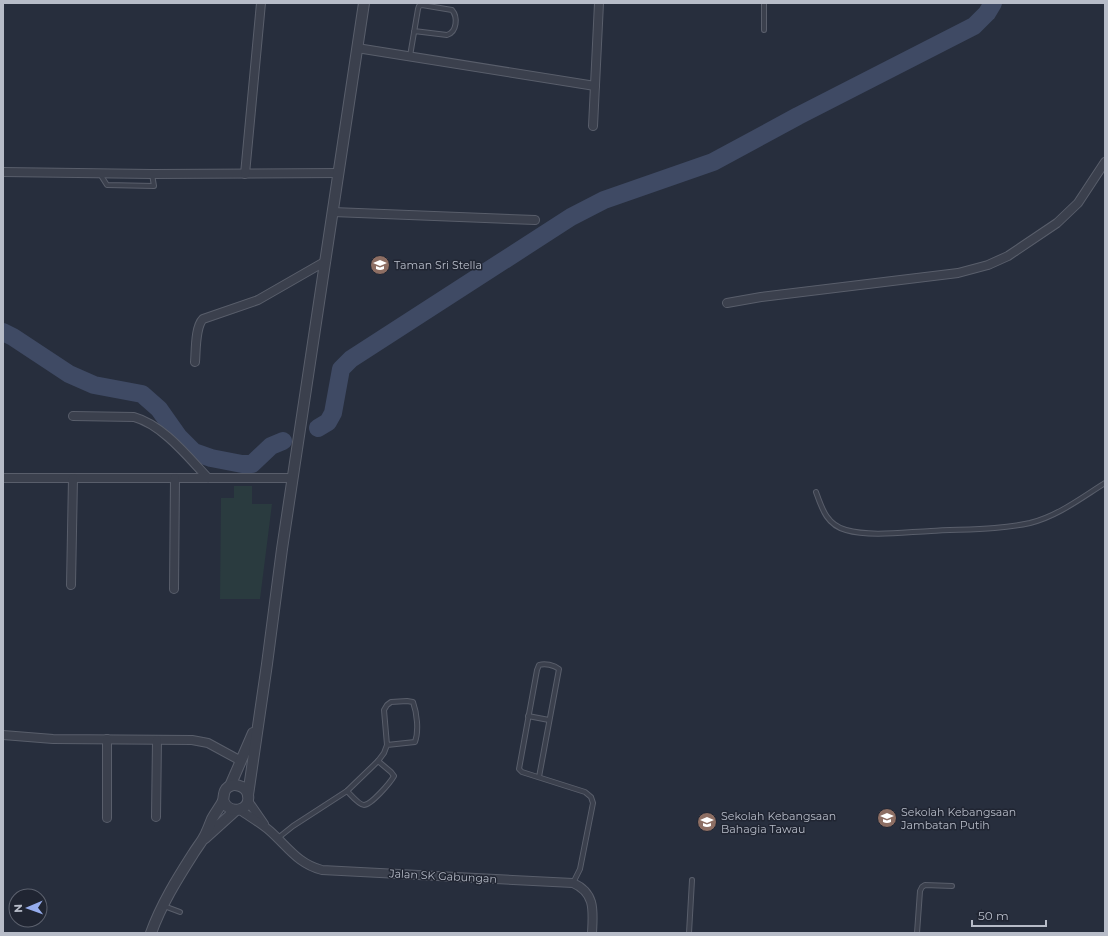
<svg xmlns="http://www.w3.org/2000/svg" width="1108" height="936" font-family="Montserrat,sans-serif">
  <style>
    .green { fill: #2a3b3f }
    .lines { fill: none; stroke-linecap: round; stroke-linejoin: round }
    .river { stroke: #3f4a64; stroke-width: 18 }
    .service-casing { stroke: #595e6b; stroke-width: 6 }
    .minor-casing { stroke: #595e6b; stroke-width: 10 }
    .tertiary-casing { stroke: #595e6b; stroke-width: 12 }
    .service { stroke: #3b404d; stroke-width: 4 }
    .minor { stroke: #3b404d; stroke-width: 8 }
    .tertiary { stroke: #3b404d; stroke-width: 10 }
    .labels { text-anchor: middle; stroke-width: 3; stroke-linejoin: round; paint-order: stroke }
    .poi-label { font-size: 11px; fill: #b7bcc8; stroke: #202532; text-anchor: start }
    .street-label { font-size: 11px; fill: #b7bcc8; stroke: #202532 }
  </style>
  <rect width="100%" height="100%" fill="#272e3d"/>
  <path class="green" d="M234,486H252V504H272L260,599H220L221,498H234Z"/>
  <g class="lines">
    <g class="river">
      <path d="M3,332L13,337L69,374L94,385L142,394L159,409L178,436L194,452L211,458L242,464H252L271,446L283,441"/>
      <path d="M318,428L328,422L333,413L341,369L351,359L571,217L604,200L713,162L798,116L974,26L987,13L993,3"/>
    </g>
    <g class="service-casing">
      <g id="service">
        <path d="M764,30V3"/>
        <path d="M410,56L418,9L419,6L422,5L452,10C458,17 457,32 447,35L414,31"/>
        <path d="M100,174L107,185L154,186L152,174"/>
        <path d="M816,492C822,509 827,525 846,530C870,537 906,532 931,531C964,529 998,530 1030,523C1058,516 1081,498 1105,483"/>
        <path d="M528,716L549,720"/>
        <path d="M539,777L559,669C554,665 545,663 539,665L537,670L519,769L522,772L585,792L591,797L593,803L580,869L573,883"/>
        <path d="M347,791C351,795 359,805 364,805C371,805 390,783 394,776L391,772L378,761"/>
        <path d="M278,838L293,826L347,791L378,761L384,753L387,745L384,710L387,705L391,702L407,701L413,702C417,713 419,731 415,742L387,745"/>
        <path d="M164,906L180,912"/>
        <path d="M689,933L692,880"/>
        <path d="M917,933L920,891L922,887L925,885L952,886"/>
      </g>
    </g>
    <g class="minor-casing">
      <g id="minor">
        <path d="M357,48L595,86"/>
        <path d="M593,126L599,3"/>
        <path d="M3,172L152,174L339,173"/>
        <path d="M245,174L261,3"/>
        <path d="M333,212L535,220"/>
        <path d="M727,303L761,297L958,273L988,265L1008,256L1057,223L1078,203L1105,162"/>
        <path d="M195,362C196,351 195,327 203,319L258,300L326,261"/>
        <path d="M73,416L134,417C163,425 188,457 208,478"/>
        <path d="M3,478H293"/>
        <path d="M71,585L73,478"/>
        <path d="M174,589L175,478"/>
        <path d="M3,735L53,739L192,740L208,743L241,761"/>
        <path d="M248,801L264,824"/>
        <path d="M240,810C250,817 261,823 270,831C288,847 298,864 322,870L573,883C596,893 593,912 592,933"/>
        <path d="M156,817L157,740"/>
        <path d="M107,818V739"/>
      </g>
    </g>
    <g class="tertiary-casing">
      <g id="tertiary">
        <path d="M230,786L253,733"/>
        <path d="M248,795L267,664L282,549L364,3"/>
        <path d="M205,838L236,810"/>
        <path d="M151,933C161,905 177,879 193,854C196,849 200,844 203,839C207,833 209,826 212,819C215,813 220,807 223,801C224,797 223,793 226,789C232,782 246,785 248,795C251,811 229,816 223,800"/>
      </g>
    </g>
    <use href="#service" class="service"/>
    <use href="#minor" class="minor"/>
    <use href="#tertiary" class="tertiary"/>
  </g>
  <defs>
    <g id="school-disc" transform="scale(1)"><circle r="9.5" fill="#8d6e63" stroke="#202532"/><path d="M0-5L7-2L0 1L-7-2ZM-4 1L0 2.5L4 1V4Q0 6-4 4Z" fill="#fff"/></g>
  </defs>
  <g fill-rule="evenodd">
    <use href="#school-disc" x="380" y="265"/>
    <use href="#school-disc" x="887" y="818"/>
    <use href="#school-disc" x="707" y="822"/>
  </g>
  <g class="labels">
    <g class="poi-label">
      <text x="394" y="269">Taman Sri Stella</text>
      <text x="901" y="816">Sekolah Kebangsaan<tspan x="901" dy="13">Jambatan Putih</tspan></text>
      <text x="721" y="820">Sekolah Kebangsaan<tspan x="721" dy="13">Bahagia Tawau</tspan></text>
    </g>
    <g class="street-label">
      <text transform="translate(443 876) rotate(3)" y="4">Jalan SK Gabungan</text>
    </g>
  </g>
  <rect width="1108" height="936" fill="none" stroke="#b7bcc8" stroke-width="8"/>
  <g transform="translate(28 908) rotate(268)"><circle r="19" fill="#202532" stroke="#5c616e"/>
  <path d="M0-3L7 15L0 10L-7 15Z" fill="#96adee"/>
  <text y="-6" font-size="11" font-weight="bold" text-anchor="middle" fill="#b7bcc8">N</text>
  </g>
  <path d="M972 920v6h74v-6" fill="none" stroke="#b7bcc8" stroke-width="2"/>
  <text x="978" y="920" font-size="12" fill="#b7bcc8" stroke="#202532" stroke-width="3" paint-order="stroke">50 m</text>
</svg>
